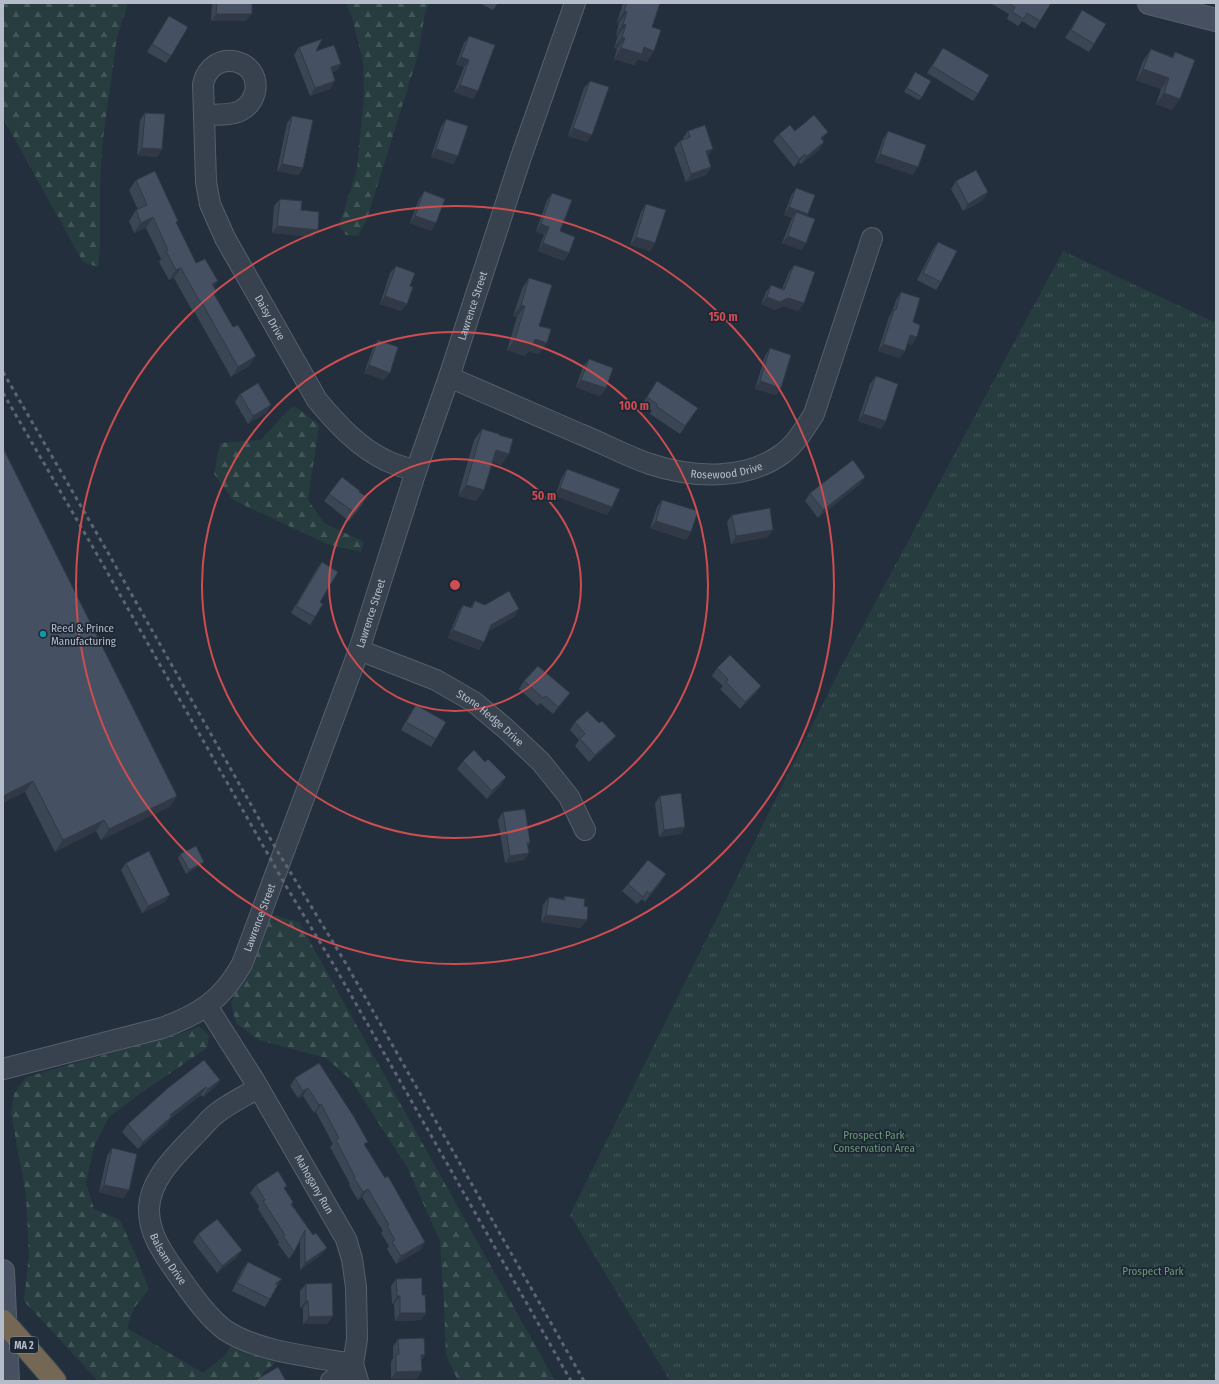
<svg xmlns="http://www.w3.org/2000/svg" width="1219" height="1384" font-family="'Fira Sans Condensed',sans-serif">
  <style>
    .forest { fill: url(#forest-firs) }
    .park { fill: url(#park-tufts) }
    .lines { fill: none; stroke-linecap: round; stroke-linejoin: round }
    .minor-casing { stroke: #565f6c; stroke-width: 22 }
    .secondary-casing { stroke: #565f6c; stroke-width: 24 }
    .motorway-casing { stroke: #434c59; stroke-width: 24 }
    .minor { stroke: #38414e; stroke-width: 20 }
    .secondary { stroke: #465061; stroke-width: 22 }
    .motorway { stroke: #746855; stroke-width: 22 }
    .rail { stroke: #5a6575; stroke-width: 3; stroke-dasharray: 4 4; stroke-linecap: butt }
    .motorway-bridge-casing { stroke: #434c59; stroke-width: 24; stroke-linecap: butt }
    .motorway-bridge { stroke: #746855; stroke-width: 22 }
    .wall { fill: #3b4654 }
    .shaded-wall { fill: #303945 }
    .building { fill: #455162; stroke: #303945 }
    .ring { fill: none; stroke: #ce4d50; stroke-width: 2 }
    .culture-dot { fill: #0f9aa8; stroke: #1d2633; stroke-width: 1.5 }
    .labels { text-anchor: middle; stroke-width: 3.5; stroke-linejoin: round; paint-order: stroke }
    .shield { fill: #1d2633; stroke: #878f9c; stroke-width: 1 }
    .shield-label { font-size: 10px; font-weight: bold; fill: #b4bcc9 }
    .street-label { font-size: 11px; fill: #b4bcc9; stroke: #1d2633 }
    .poi-label { font-size: 11px; fill: #b4bcc9; stroke: #1d2633; text-anchor: start }
    .park-label { font-size: 11px; fill: #6b9a76; stroke: #1d2633 }
    .centre { fill: #ce4d50; stroke: #1d2633; stroke-width: 2 }
    .ring-label { font-size: 12px; text-anchor: middle; font-weight: bold; fill: #ce4d50; stroke: #1d2633; stroke-width: 3.5; stroke-linejoin: round; paint-order: stroke }
  </style>
  <defs>
    <pattern id="forest-firs" width="22" height="20" patternUnits="userSpaceOnUse"><rect width="22" height="20" fill="#263c3f"/><path d="M5 1l3.5 6h-7zM16 11l3.5 6h-7z" fill="#435659"/></pattern>
    <pattern id="park-tufts" width="24" height="20" patternUnits="userSpaceOnUse"><rect width="24" height="20" fill="#263c3f"/><path d="M3 7l-1-3M5 7V3M7 7l1-3M15 17l-1-3M17 17v-4M19 17l1-3" fill="none" stroke="#435659"/></pattern>
  </defs>
  <rect width="100%" height="100%" fill="#242f3e"/>
  <g class="forest">
    <path d="M3,3H126L127,6L117,37L102,146L100,186V247L98,267L83,262L3,118Z"/>
    <path d="M346,3H430L425,13L418,55L367,219L358,236L346,235L339,226L357,169L364,95L363,61L352,17Z"/>
    <path d="M296,407L319,425L308,500L324,523L364,542L361,552L327,544L233,500L214,474L220,443L261,440L290,408Z"/>
    <path d="M272,915L299,922L555,1381H458L446,1355L444,1305L440,1241L407,1167L351,1080L326,1058L259,1040L236,1023L231,1003Z"/>
    <path d="M199,1026L209,1035L207,1048L141,1093L109,1117L94,1147L86,1183L94,1209L120,1220L135,1253L149,1289L134,1308L127,1328L203,1373L225,1355L231,1346L258,1350L275,1363L263,1373L261,1381H98L24,1301L29,1255L26,1195L11,1113L14,1094L26,1077L185,1032Z"/>
  </g>
  <path class="park" d="M1063,251L1216,323V1381H670L570,1215L842,665Z"/>
  <g class="lines">
    <g class="minor-casing">
      <g id="minor">
        <path id="s1" d="M204,115C215,114 230,116 240,111C248,107 253,100 255,92C262,58 211,47 203,84L206,182L210,204L225,238L317,400C337,424 358,447 387,461C396,465 406,468 416,471"/>
        <path id="s2" d="M449,377C493,396 537,415 580,434C603,443 626,456 650,464C692,478 745,481 782,454C796,444 805,428 814,414L872,238"/>
        <path id="s3" d="M359,650L436,680L474,702L505,728L541,762L569,797L585,830"/>
        <path id="s4" d="M207,1006L254,1080L346,1239L352,1259L356,1287L357,1339L353,1364L358,1381"/>
        <path id="s5" d="M3,1069L162,1028C200,1014 222,1000 242,964L359,650L416,471L449,377L521,157L575,3"/>
        <path id="s6" d="M258,1088C245,1096 230,1103 217,1113C210,1118 204,1126 198,1132C178,1153 149,1179 149,1210C149,1234 163,1253 176,1272C189,1290 207,1317 225,1330C258,1352 315,1357 353,1364"/>
        <path d="M331,1381L353,1364"/>
      </g>
    </g>
    <g class="secondary-casing">
      <g id="secondary">
        <path d="M1149,3L1216,20"/>
        <path d="M3,1271L8,1381"/>
      </g>
    </g>
    <g class="motorway-casing">
      <path id="motorway" d="M45,1369L55,1381"/>
    </g>
    <use href="#minor" class="minor"/>
    <use href="#secondary" class="secondary"/>
    <use href="#motorway" class="motorway"/>
    <g class="rail">
      <path d="M3,372L107,551L275,847L345,962L584,1381"/>
      <path d="M3,393L98,556L286,886L335,967L571,1381"/>
    </g>
    <g class="motorway-bridge-casing">
      <path id="motorway-bridge" d="M3,1321L45,1369"/>
    </g>
    <use href="#motorway-bridge" class="motorway-bridge"/>
  </g>
  <g class="wall">
    <path d="M212,3H252L246,21H211Z"/>
    <path d="M479,3H498L493,10Z"/>
    <path d="M623,3H660L652,27L647,62L638,59L634,65L614,59L617,49L614,48L618,36L616,35L619,23L617,22Z"/>
    <path d="M992,3H1051L1035,29L1022,21L1018,26L1007,19L1009,14L992,4Z"/>
    <path d="M1082,10L1094,44L1089,52L1065,38Z"/>
    <path d="M169,16L171,56L166,63L147,52L164,24Z"/>
    <path d="M469,36L473,99L454,92L464,67L456,64L464,43Z"/>
    <path d="M299,47L316,51L341,64L336,71L332,72L335,81L330,89L310,96L294,55Z"/>
    <path d="M943,48L978,94L973,101L927,73Z"/>
    <path d="M1151,49L1172,57L1175,52L1172,110L1156,104L1161,89L1136,80L1143,61Z"/>
    <path d="M915,72L922,97L919,100L904,92Z"/>
    <path d="M590,81L587,142L568,136L584,88Z"/>
    <path d="M145,113L162,149L157,157L137,155L140,120Z"/>
    <path d="M292,116L303,168L298,175L277,171L287,123Z"/>
    <path d="M446,119L458,156L453,164L431,157L441,127Z"/>
    <path d="M688,131L708,156L711,167L706,175L686,182L674,148L680,141L683,140V138Z"/>
    <path d="M795,131L822,139L824,142L819,150L801,164L799,162L794,167L773,141L779,134Z"/>
    <path d="M888,131L913,175L875,162L883,139Z"/>
    <path d="M136,180L176,223L196,263L214,287V296L249,366L231,377L194,311L193,312L174,278L169,280L159,262L161,259L146,228L134,233L129,221L136,210H138L129,190Z"/>
    <path d="M956,181L983,200L963,211L951,189Z"/>
    <path d="M796,188L808,214L807,216L806,243L801,250L782,243L792,218L784,215L791,196Z"/>
    <path d="M424,191L431,231L410,223L419,199Z"/>
    <path d="M552,193L560,231L569,253L564,261L538,251L544,235L536,231L547,200Z"/>
    <path d="M280,199L301,210L312,237L272,233L274,206Z"/>
    <path d="M646,204L655,243L650,251L630,245L641,212Z"/>
    <path d="M938,242L941,282L936,290L917,280L933,249Z"/>
    <path d="M794,265L804,303L798,311L783,306L775,310L761,304L766,292L771,285L782,289L789,272Z"/>
    <path d="M396,266L410,286L407,304L401,311L380,304L390,273Z"/>
    <path d="M529,278L539,326V354L529,351L525,356L507,350L517,317L513,316L522,289Z"/>
    <path d="M901,292L913,322L917,337L911,345L907,343L905,351L900,358L878,351L889,317L892,312L896,300Z"/>
    <path d="M378,340L384,380L364,373L373,348Z"/>
    <path d="M770,348L781,388L776,395L755,389L765,356Z"/>
    <path d="M589,359L606,388L600,396L576,387L583,367Z"/>
    <path d="M876,376L886,421L881,429L858,421L870,384Z"/>
    <path d="M657,381L698,408L680,434L650,414L652,411L642,404Z"/>
    <path d="M240,394L271,405L266,413L248,424L235,402Z"/>
    <path d="M482,429L499,435L509,454L501,465L492,462L484,490L476,501L458,496L474,440Z"/>
    <path d="M3,448L177,796L169,807L101,840L96,831L55,852L25,792Z"/>
    <path d="M567,469L607,515L555,496L562,477Z"/>
    <path d="M865,477L860,484L818,518L805,501L810,493Z"/>
    <path d="M359,492L362,505L349,521L324,501L329,494Z"/>
    <path d="M662,500L691,532L686,540L650,528L657,507Z"/>
    <path d="M732,515L768,537L731,544L727,522Z"/>
    <path d="M322,562L320,602L315,617L310,625L291,613L316,570Z"/>
    <path d="M475,601L514,617L489,631L479,650L448,638L458,613L463,605L470,608Z"/>
    <path d="M717,668L761,686L756,693L740,709L720,689L723,686L712,676Z"/>
    <path d="M524,681L570,693L564,701L553,714L540,703L538,706L519,689Z"/>
    <path d="M416,705L436,739L431,747L401,730L411,712Z"/>
    <path d="M575,722L599,723L616,736L610,743L589,762L575,746L579,740L570,730Z"/>
    <path d="M463,761L485,762L506,777L501,785L487,799L457,769Z"/>
    <path d="M660,796L685,827L680,834L659,837L655,803Z"/>
    <path d="M503,812L530,842L528,846L529,853L524,860L505,863L498,820Z"/>
    <path d="M180,854L204,862L201,865L186,874L178,858Z"/>
    <path d="M126,863L165,902L142,913L121,870Z"/>
    <path d="M661,882L645,902L642,899L637,904L622,891L628,884Z"/>
    <path d="M565,896L581,928L541,922L543,905L549,897L563,899Z"/>
    <path d="M319,1063L365,1146L425,1242L420,1250L396,1264L387,1249L389,1246L381,1233L383,1231L362,1197L358,1200L349,1185L350,1184L330,1147L333,1144L316,1112L314,1113L303,1096L298,1098L290,1086L295,1078Z"/>
    <path d="M220,1080L215,1087L203,1097L201,1095L171,1118L167,1124L138,1149L122,1132L128,1124Z"/>
    <path d="M112,1148L129,1190L123,1198L99,1192L107,1156Z"/>
    <path d="M256,1185L285,1189L293,1202L292,1205L313,1235L327,1248L321,1255L300,1270V1240L294,1252L289,1259L278,1244L279,1242L258,1209L259,1206L250,1193Z"/>
    <path d="M198,1234L242,1250L236,1258L217,1273L193,1242Z"/>
    <path d="M248,1262L277,1287L270,1299L265,1307L232,1291L242,1270Z"/>
    <path d="M396,1279L422,1295L426,1313L421,1320L395,1321L394,1304H392L391,1286Z"/>
    <path d="M306,1284L333,1316L327,1324H303V1308H300V1291Z"/>
    <path d="M398,1339L422,1371L416,1379H391V1362L393,1358V1347Z"/>
  </g>
  <g class="shaded-wall">
    <path d="M624,11L627,12L619,23L617,22Z"/>
    <path d="M216,14H252L246,21H211Z"/>
    <path d="M623,24L626,25L618,36L616,35Z"/>
    <path d="M622,37L625,38L617,49L614,48Z"/>
    <path d="M644,47L654,51L647,62L638,59L634,65L614,59L621,48Z"/>
    <path d="M461,57L469,60L464,67L456,64Z"/>
    <path d="M341,64L336,71L325,75L331,67Z"/>
    <path d="M1143,69L1169,78L1161,89L1136,80Z"/>
    <path d="M335,81L330,89L310,96L315,88Z"/>
    <path d="M460,85L478,91L473,99L454,92Z"/>
    <path d="M1164,93L1180,99L1172,110L1156,104Z"/>
    <path d="M573,128L592,135L587,142L568,136Z"/>
    <path d="M828,132L822,139L815,145L821,138Z"/>
    <path d="M824,142L819,150L801,164L806,157Z"/>
    <path d="M142,148L162,149L157,157L137,155Z"/>
    <path d="M436,149L458,156L453,164L431,157Z"/>
    <path d="M713,149L708,156L706,151Z"/>
    <path d="M805,154L799,162L794,167L799,159Z"/>
    <path d="M880,154L918,167L913,175L875,162Z"/>
    <path d="M282,164L303,168L298,175L277,171Z"/>
    <path d="M711,167L706,175L686,182L691,174Z"/>
    <path d="M988,192L983,200L963,211L968,204Z"/>
    <path d="M789,207L808,214L803,222L796,212L792,218L784,215Z"/>
    <path d="M415,216L436,223L431,231L410,223Z"/>
    <path d="M153,217L146,228L134,233L141,223Z"/>
    <path d="M541,224L549,227L544,235L536,231Z"/>
    <path d="M277,226L318,230L312,237L272,233Z"/>
    <path d="M788,236L806,243L801,250L782,243Z"/>
    <path d="M636,237L655,243L650,251L630,245Z"/>
    <path d="M543,243L569,253L564,261L538,251Z"/>
    <path d="M181,268L174,278L169,280L176,270Z"/>
    <path d="M218,281L211,291L212,284Z"/>
    <path d="M385,296L407,304L401,311L380,304Z"/>
    <path d="M767,297L788,298L804,303L798,311L783,306L775,310L761,304Z"/>
    <path d="M521,305L525,306L517,317L513,316Z"/>
    <path d="M910,335L917,337L911,345L905,343Z"/>
    <path d="M515,339H535L547,343L539,354L529,351L525,356L507,350Z"/>
    <path d="M883,344L905,351L900,358L878,351Z"/>
    <path d="M256,356L249,366L231,377L238,367Z"/>
    <path d="M369,365L390,373L384,380L364,373Z"/>
    <path d="M581,380L606,388L600,396L576,387Z"/>
    <path d="M760,381L781,388L776,395L755,389Z"/>
    <path d="M271,405L266,413L248,424L253,416Z"/>
    <path d="M863,414L886,421L881,429L858,421Z"/>
    <path d="M496,450L509,454L501,465L488,461Z"/>
    <path d="M865,477L860,484L818,518L823,510Z"/>
    <path d="M466,485L484,490L476,501L458,496Z"/>
    <path d="M560,488L612,507L607,515L555,496Z"/>
    <path d="M656,521L691,532L686,540L650,528Z"/>
    <path d="M773,530L768,537L731,544L736,536Z"/>
    <path d="M519,609L514,617L486,633L491,625Z"/>
    <path d="M453,630L484,642L479,650L448,638Z"/>
    <path d="M761,686L756,693L740,709L745,702Z"/>
    <path d="M570,693L564,701L553,714L558,707Z"/>
    <path d="M616,736L610,743L589,762L595,755Z"/>
    <path d="M506,777L501,785L487,799L492,791Z"/>
    <path d="M33,781L25,792L3,803V796Z"/>
    <path d="M177,796L169,807L101,840L109,829Z"/>
    <path d="M104,820L96,831L55,852L63,840Z"/>
    <path d="M685,827L680,834L659,837L664,830Z"/>
    <path d="M529,853L524,860L505,863L510,856Z"/>
    <path d="M204,862L201,865L186,874L189,870Z"/>
    <path d="M666,874L661,882L645,902L650,894Z"/>
    <path d="M170,895L165,902L142,913L148,906Z"/>
    <path d="M546,915L587,920L581,928L541,922Z"/>
    <path d="M220,1080L215,1087L203,1097L208,1089Z"/>
    <path d="M206,1087L201,1095L171,1118L167,1124L138,1149L143,1142L170,1115Z"/>
    <path d="M308,1088L303,1096L298,1098L303,1091Z"/>
    <path d="M321,1104L316,1112L314,1113L319,1105Z"/>
    <path d="M104,1185L129,1190L123,1198L99,1192Z"/>
    <path d="M368,1189L362,1197L358,1200L363,1192Z"/>
    <path d="M425,1242L420,1250L396,1264L401,1256Z"/>
    <path d="M327,1248L321,1255L300,1270L305,1263Z"/>
    <path d="M242,1250L236,1258L217,1273L222,1266Z"/>
    <path d="M282,1279L277,1287L275,1284Z"/>
    <path d="M397,1296H400L394,1304H392Z"/>
    <path d="M306,1301H308L303,1308H300Z"/>
    <path d="M400,1313H426L421,1320L395,1321Z"/>
    <path d="M333,1316L327,1324H303L309,1317Z"/>
    <path d="M421,1355H425L420,1363Z"/>
    <path d="M422,1371L416,1379H391L396,1372Z"/>
  </g>
  <g class="building">
    <path d="M217,3H252V14H216Z"/>
    <path d="M627,3H660L652,27L661,30L654,51L644,47L642,54L621,48L625,38L622,37L626,25L623,24L627,12L624,11Z"/>
    <path d="M1008,3H1051L1040,21L1027,13L1024,19L1012,12L1015,7Z"/>
    <path d="M1082,10L1106,24L1094,44L1071,30Z"/>
    <path d="M169,16L188,27L171,56L152,44Z"/>
    <path d="M469,36L495,45L478,91L460,85L469,60L461,57Z"/>
    <path d="M322,39L316,51L334,45L341,64L331,67L335,81L315,88L299,47Z"/>
    <path d="M943,48L989,75L978,94L932,66Z"/>
    <path d="M1151,49L1173,58L1175,52L1195,60L1180,99L1164,93L1169,78L1143,69Z"/>
    <path d="M915,72L931,81L922,97L907,88Z"/>
    <path d="M590,81L609,87L592,135L573,128Z"/>
    <path d="M145,113L165,114L162,149L142,148Z"/>
    <path d="M814,115L828,132L821,138L824,142L806,157L805,154L799,159L779,134L790,125L795,131Z"/>
    <path d="M292,116L313,120L303,168L282,164Z"/>
    <path d="M446,119L468,126L458,156L436,149Z"/>
    <path d="M705,125L713,149L706,151L711,167L691,174L680,141L690,137L688,131Z"/>
    <path d="M888,131L926,145L918,167L880,154Z"/>
    <path d="M976,170L988,192L968,204L956,181Z"/>
    <path d="M155,171L178,221L176,222L196,263L205,259L218,281L212,284L217,292L214,294L233,327L238,325L256,356L238,367L201,301L200,302L181,268L176,270L166,251L168,250L153,217L141,223L136,210L147,205L136,180Z"/>
    <path d="M796,188L815,195L808,214L789,207Z"/>
    <path d="M424,191L445,199L436,223L415,216Z"/>
    <path d="M552,193L572,200L560,231L575,237L569,253L543,243L549,227L541,224Z"/>
    <path d="M280,199L302,201L301,210L319,212L318,230L277,226Z"/>
    <path d="M646,204L666,210L655,243L636,237Z"/>
    <path d="M796,212L815,219L806,243L788,236Z"/>
    <path d="M938,242L957,251L941,282L923,273Z"/>
    <path d="M794,265L815,272L804,303L788,298L780,302L767,297L771,285L784,290Z"/>
    <path d="M396,266L415,273L410,286L413,287L407,304L385,296Z"/>
    <path d="M529,278L552,285L539,326L551,329L547,343L535,339L533,344L515,339L525,306L521,305Z"/>
    <path d="M901,292L920,298L913,322L920,325L917,337L910,335L905,351L883,344L894,310H896Z"/>
    <path d="M378,340L398,347L390,373L369,365Z"/>
    <path d="M770,348L791,355L781,388L760,381Z"/>
    <path d="M589,359L613,368L606,388L581,380Z"/>
    <path d="M876,376L898,384L886,421L863,414Z"/>
    <path d="M657,381L698,408L685,426L656,406L657,404L647,397Z"/>
    <path d="M258,383L271,405L253,416L240,394Z"/>
    <path d="M482,429L499,434V435L513,439L509,454L496,450L484,490L466,485Z"/>
    <path d="M3,448L177,796L109,829L104,820L63,840L33,781L3,796Z"/>
    <path d="M853,460L865,477L823,510L810,493Z"/>
    <path d="M567,469L620,489L612,507L560,488Z"/>
    <path d="M342,477L360,491L359,492L367,497L355,513L329,494Z"/>
    <path d="M662,500L698,511L691,532L656,521Z"/>
    <path d="M770,508L773,530L736,536L732,515Z"/>
    <path d="M322,562L338,572L320,602L323,604L315,617L296,606Z"/>
    <path d="M509,591L519,609L491,625L484,642L453,630L463,605L472,608L475,601L485,605Z"/>
    <path d="M730,655L761,686L745,702L726,682L728,679L717,668Z"/>
    <path d="M538,666L570,693L558,707L546,696L543,698L524,681Z"/>
    <path d="M416,705L446,722L436,739L406,722Z"/>
    <path d="M587,711L599,723L602,721L616,736L595,755L580,739L585,734L575,722Z"/>
    <path d="M474,750L485,762L488,759L506,777L492,791L463,761Z"/>
    <path d="M681,793L685,827L664,830L660,796Z"/>
    <path d="M525,809L530,842L527,843L529,853L510,856L503,812Z"/>
    <path d="M196,846L204,862L189,870L180,854Z"/>
    <path d="M149,851L170,895L148,906L126,863Z"/>
    <path d="M648,860L666,874L650,894L647,891L643,897L628,884Z"/>
    <path d="M565,896L585,899L584,906L588,907L587,920L546,915L549,897L565,900Z"/>
    <path d="M204,1060L220,1080L208,1089L206,1087L170,1115L172,1116L143,1142L128,1124L168,1088Z"/>
    <path d="M319,1063L354,1117L368,1142L364,1144L385,1178L388,1176L425,1242L401,1256L392,1242L395,1240L387,1226L389,1225L368,1189L363,1192L354,1178L355,1177L336,1140L339,1138L321,1104L319,1105L308,1088L303,1091L295,1078Z"/>
    <path d="M112,1148L137,1154L129,1190L104,1185Z"/>
    <path d="M278,1171L287,1186L284,1188L293,1202L291,1204L313,1235L316,1233L327,1248L305,1263V1230L294,1252L283,1236L285,1235L263,1201L265,1200L256,1185Z"/>
    <path d="M217,1219L242,1250L222,1266L198,1234Z"/>
    <path d="M248,1262L282,1279L275,1284H278L270,1299L237,1283Z"/>
    <path d="M422,1278V1295H425L426,1313H400V1296H397L396,1279Z"/>
    <path d="M332,1283L333,1316L309,1317L308,1301H306V1284Z"/>
    <path d="M424,1338L425,1355H421L422,1371L396,1372V1355L399,1354L398,1339Z"/>
    <path d="M278,1367L286,1381H254Z"/>
  </g>
  <g class="ring">
    <circle cx="455" cy="585" r="126"/>
    <circle cx="455" cy="585" r="253"/>
    <circle cx="455" cy="585" r="379"/>
  </g>
  <circle class="culture-dot" cx="43" cy="634" r="4"/>
  <g class="labels">
    <rect class="shield" x="10" y="1337" width="28" height="16" rx="3"/>
    <g class="shield-label">
      <text x="24" y="1349">MA 2</text>
    </g>
    <g class="street-label">
      <text dy="4" stroke="none"><textPath href="#s5" startOffset="967">Lawrence Street</textPath></text>
      <text dy="4" stroke="none"><textPath href="#s1" startOffset="395">Daisy Drive</textPath></text>
      <text dy="4" stroke="none"><textPath href="#s2" startOffset="297">Rosewood Drive</textPath></text>
      <text dy="4" stroke="none"><textPath href="#s5" startOffset="643">Lawrence Street</textPath></text>
      <text dy="4" stroke="none"><textPath href="#s3" startOffset="149">Stone Hedge Drive</textPath></text>
      <text dy="4" stroke="none"><textPath href="#s5" startOffset="319">Lawrence Street</textPath></text>
      <text dy="4" stroke="none"><textPath href="#s4" startOffset="208">Mahogany Run</textPath></text>
      <text dy="4" stroke="none"><textPath href="#s6" startOffset="223">Balsam Drive</textPath></text>
    </g>
    <g class="poi-label">
      <text x="51" y="632">Reed &amp; Prince<tspan x="51" dy="13">Manufacturing</tspan></text>
    </g>
    <g class="park-label">
      <text x="874" y="1139">Prospect Park<tspan x="874" dy="13">Conservation Area</tspan></text>
      <text x="1153" y="1275">Prospect Park</text>
    </g>
  </g>
  <circle cx="455" cy="585" r="6" class="centre"/>
  <g class="ring-label">
    <text x="723" y="321">150 m</text>
    <text x="634" y="410">100 m</text>
    <text x="544" y="500">50 m</text>
  </g>
  <rect width="1219" height="1384" fill="none" stroke="#b4bcc9" stroke-width="8"/>
</svg>
